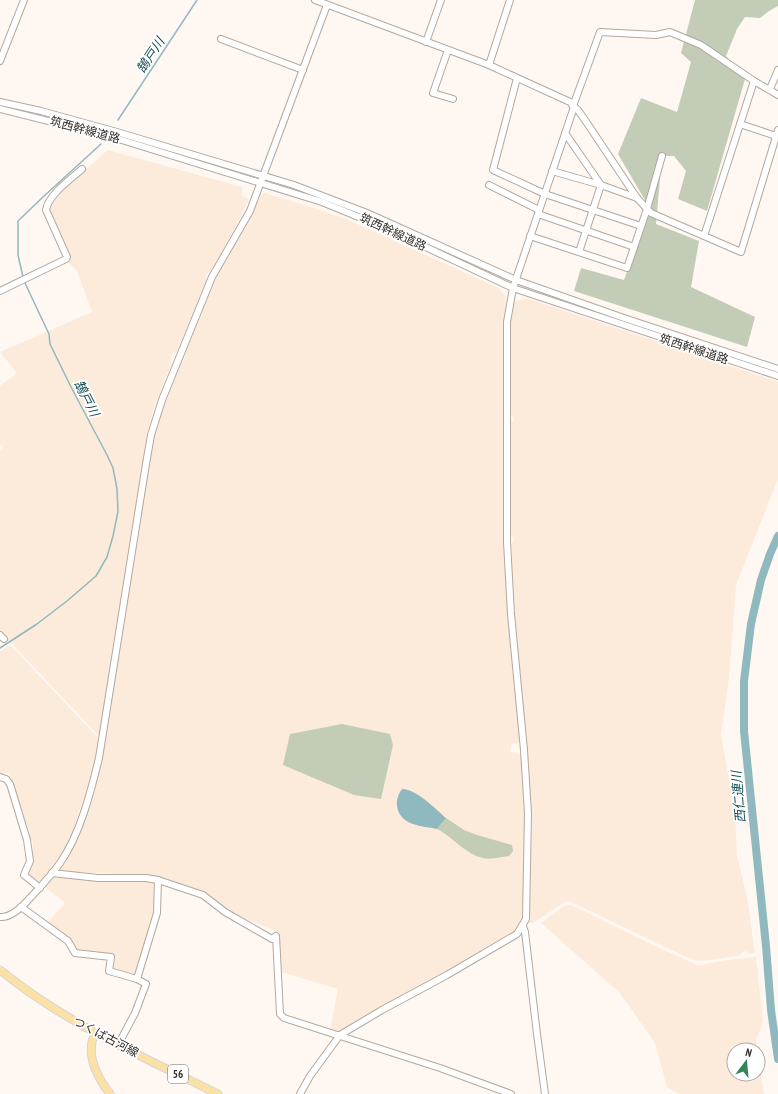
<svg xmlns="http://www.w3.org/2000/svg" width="778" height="1094" font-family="'PT Sans Narrow','Noto Sans JP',sans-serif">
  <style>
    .built { fill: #fcebda }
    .green { fill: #c2ccb6 }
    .water { fill: #8fb9bf }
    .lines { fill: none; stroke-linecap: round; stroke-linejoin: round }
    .stream { stroke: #8fb9bf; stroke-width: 1.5 }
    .river { stroke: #8fb9bf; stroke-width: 8 }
    .minor-casing { stroke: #b2a89e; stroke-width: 8 }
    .major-casing { stroke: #d6d5d4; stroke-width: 9 }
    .minor { stroke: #fff; stroke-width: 6 }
    .major { stroke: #fce1a7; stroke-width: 7 }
    .labels { text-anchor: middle; stroke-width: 3.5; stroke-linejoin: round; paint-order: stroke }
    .shield { fill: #fff; stroke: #706d6a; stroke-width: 1 }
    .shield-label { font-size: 11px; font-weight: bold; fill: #322e2a }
    .street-label { font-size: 12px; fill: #322e2a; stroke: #fff }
    .water-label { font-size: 13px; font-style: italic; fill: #155058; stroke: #fff }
  </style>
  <rect width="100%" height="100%" fill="#fff8f2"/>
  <g class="built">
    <path d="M108,150L242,187V196L249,199L240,218L222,251L210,272H208L205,277L207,280L176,353L172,354L171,359L172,361L153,411L147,433L99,736L0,631V451L3,447L2,444L0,445V386L17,373L0,352L92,312L77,271L67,261L48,210L50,201Z"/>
    <path d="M265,193L314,208L346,219L499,288L506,297L503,347L504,550L506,586L520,740L517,744L512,743L510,752L517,753L522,757L526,820L525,915L522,923L515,933L343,1031L337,1033L330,1031L338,989L281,972L279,932L233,914L223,908L212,896L201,890L167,880L160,876L58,871L67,858L75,842L94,785L106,736L150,454L159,416L180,361H183L185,357L183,353L218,271L249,219L261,195Z"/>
    <path d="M526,298L778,382V479L736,585L729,678L721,735L735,813L737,856L747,897L755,953L749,954L746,951L742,952L740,955L711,960L698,961L686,957L571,902H565L533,923H529L532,825L515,615L511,545L515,539L511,535L510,422L514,421V417L510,414L509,360L510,319L514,302Z"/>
    <path d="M10,645L98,738L95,759L87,788L72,833L65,848L55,863L43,879L37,883L28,874L32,862L33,841L30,840L29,830L9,773L0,774V651Z"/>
    <path d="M53,876L153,881L156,883L155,912L135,974L133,975L113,969L112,967L113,956L77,950L47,924L65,903L44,886Z"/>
    <path d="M571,905L651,944L697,965H701L728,960L756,957L763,1022L756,1040L757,1050H734V1074H758V1056L764,1094H679L667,1087L655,1043L620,993L541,923L564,906Z"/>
  </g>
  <g class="green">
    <path d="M695,0H778V6L769,11L760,18L745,17L737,29L726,56L745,79L707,211L678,199L686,171L674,156H662L656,224L699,241L691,287L755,317L747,347L574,291L581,268L624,280L649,207L618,154L641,98L677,112L691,62L681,53Z"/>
    <path d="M342,724L390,734L393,745L381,799L354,795L283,765L290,734Z"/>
    <path d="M446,818L464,830L477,835L512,845L513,851L509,856C501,857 491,860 483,858C465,854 453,837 437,829Z"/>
  </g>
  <path class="water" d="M402,789C415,788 437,810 446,818L437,829C429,827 421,827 413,824C397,819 392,802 402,789Z"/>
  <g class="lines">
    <g class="stream">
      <path d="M118,120L197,0"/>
      <path d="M23,277L18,255V221L43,197L101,144"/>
      <path d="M0,648L37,624L67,601L96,576L107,557L113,536L118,511L117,489L113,468L107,455L71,387L50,344L49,334L24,281"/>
    </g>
    <path class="river" d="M778,536L770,554L761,580L751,624L744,681V731L766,946L771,1010L778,1059"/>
    <g class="minor-casing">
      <g id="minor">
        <path d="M221,39L303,70"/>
        <path d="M426,42L441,0"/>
        <path d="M448,50L433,93L453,99"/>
        <path d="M0,61L24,0"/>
        <path d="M489,65L510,0"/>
        <path d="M517,78L493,170L545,194L641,226"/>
        <path d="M770,89L778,70"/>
        <path d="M0,102L41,111L117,132L294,185L367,213L516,280L624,318L778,369"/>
        <path d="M573,106L600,32L656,35L670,32L701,45L754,81L778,95"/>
        <path d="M574,107L578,110L589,126L637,198L651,213L741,252L778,130"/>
        <path d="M0,109L112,137L322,202L383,227L513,288L778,376"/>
        <path d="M740,124L776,136"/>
        <path d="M565,133L601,185L579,252"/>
        <path d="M552,171L601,185L637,198"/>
        <path d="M489,185L539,210"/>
        <path d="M538,214L634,247"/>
        <path d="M530,236L627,268L647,209L662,156"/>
        <path d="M704,236L754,81"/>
        <path d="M0,291L66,259L67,257L46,210C48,195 71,179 82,169"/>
        <path d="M0,635L4,639"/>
        <path d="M0,777L6,779L10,784L27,840L30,861L24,875L40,888"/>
        <path d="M52,873L98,878H146L158,880L203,895L225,912L272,939L276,936L280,1014L284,1018L440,1068L511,1094"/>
        <path d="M21,907L68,941L75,953L111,957L109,971L137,979"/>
        <path d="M0,917C11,918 23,906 30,898C40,887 51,876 60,863C80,835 91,791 99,758L146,464L151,435L162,400L212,277L250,211L327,5"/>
        <path d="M523,926L525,932L537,1034L545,1094"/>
        <path d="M118,1045L135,1013L146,984L137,979L157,913L158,880"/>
        <path d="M300,1094L310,1076L340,1035L382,1010L447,975L517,934L526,919L528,813L524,750L511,614L507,542V322L513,288L574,107L570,102L489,65L315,0"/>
      </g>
    </g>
    <g class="major-casing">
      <g id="major">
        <path d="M0,970C65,1023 143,1057 218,1094"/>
        <path d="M95,1033C85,1054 97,1077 110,1094"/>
      </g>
    </g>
    <use href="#minor" class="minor"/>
    <use href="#major" class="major"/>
  </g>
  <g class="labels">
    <rect class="shield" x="168" y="1065" width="20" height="18" rx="3"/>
    <g class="shield-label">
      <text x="178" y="1078">56</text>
    </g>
    <g class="street-label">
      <text transform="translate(85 130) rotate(15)" y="4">筑西幹線道路</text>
      <text transform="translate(393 232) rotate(25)" y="4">筑西幹線道路</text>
      <text transform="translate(694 349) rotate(18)" y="4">筑西幹線道路</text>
      <text transform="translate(106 1037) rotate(28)" y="4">つくば古河線</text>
    </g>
    <g class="water-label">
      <text transform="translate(150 55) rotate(-57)" y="5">鵠戸川</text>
      <text transform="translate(87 398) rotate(63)" y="5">鵠戸川</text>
      <text transform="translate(738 797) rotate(-95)" y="5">西仁連川</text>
    </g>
  </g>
  <g transform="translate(746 1062) rotate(16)"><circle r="19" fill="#ffffff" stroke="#adabaa"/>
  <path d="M0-3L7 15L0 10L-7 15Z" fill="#338456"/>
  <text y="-6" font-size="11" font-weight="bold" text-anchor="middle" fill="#322e2a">N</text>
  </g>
</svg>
